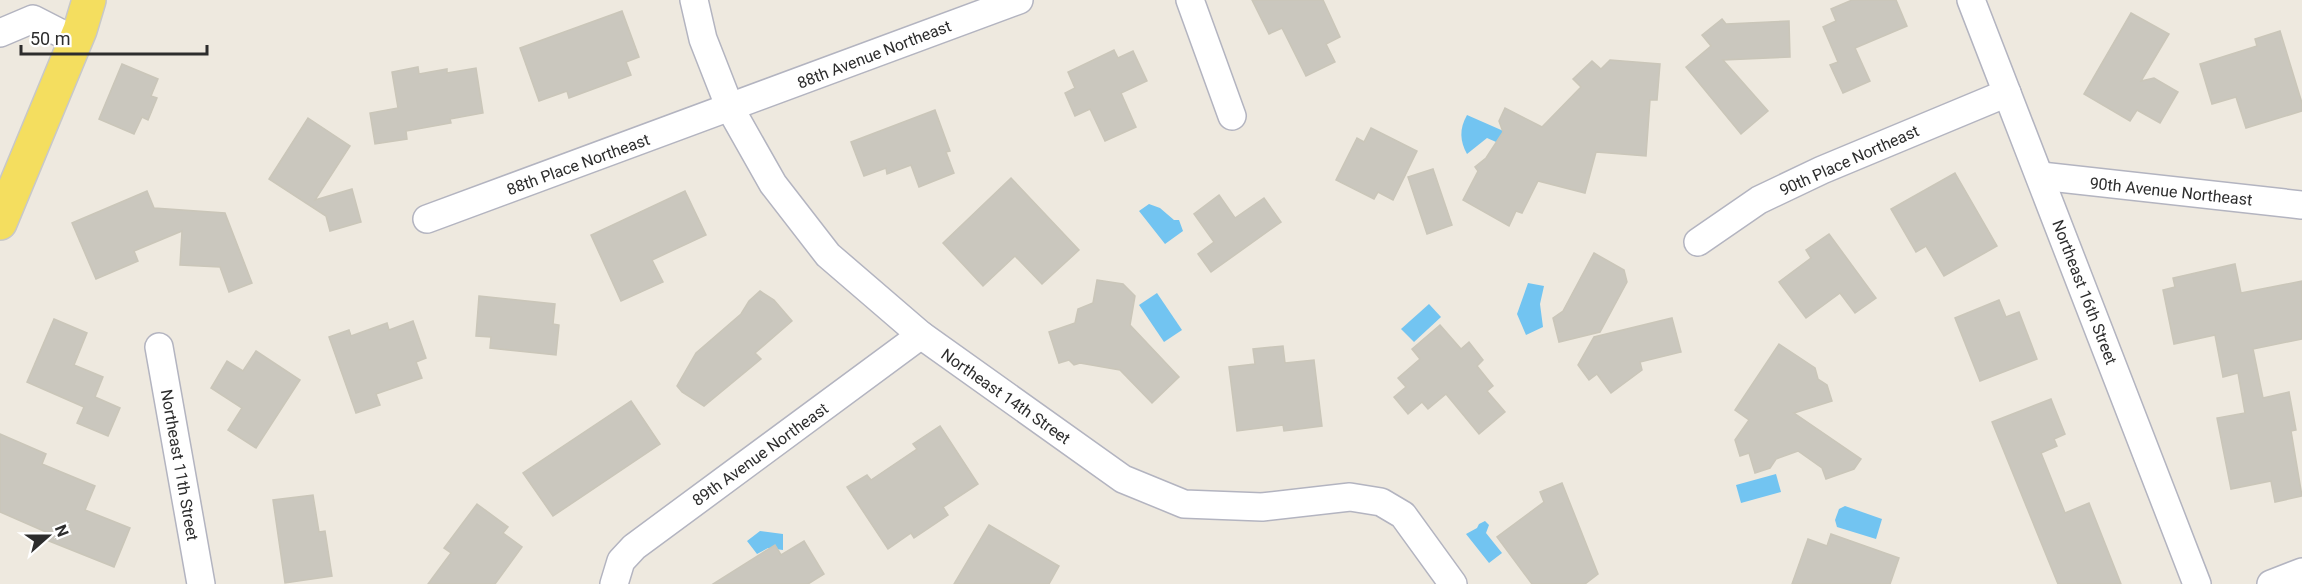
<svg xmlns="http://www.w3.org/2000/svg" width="2302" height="584" font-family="Roboto,sans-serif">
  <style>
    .water { fill: #72c4f1 }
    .building { fill: #cac7be; stroke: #cac6b9; stroke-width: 1.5 }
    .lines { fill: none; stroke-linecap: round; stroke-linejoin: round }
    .minor-casing { stroke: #b3b4c0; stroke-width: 30 }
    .major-casing { stroke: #c8c8c8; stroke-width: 36 }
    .minor { stroke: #fff; stroke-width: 27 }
    .major { stroke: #f4de5f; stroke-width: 33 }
    .labels { text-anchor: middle; stroke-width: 5; stroke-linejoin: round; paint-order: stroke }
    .street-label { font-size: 16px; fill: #2d2d2d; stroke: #fff }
  </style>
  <rect width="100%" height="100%" fill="#eee9df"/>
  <g class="water">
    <path d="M1467,115L1508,133L1503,145L1487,138L1467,154C1460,141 1459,129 1467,115Z"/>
    <path d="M1149,204L1160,208L1174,220H1179L1183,231L1165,244L1139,211Z"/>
    <path d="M1528,283L1544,286L1540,304L1543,327L1526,335L1517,314Z"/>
    <path d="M1157,293L1182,330L1164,342L1139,305Z"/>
    <path d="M1429,304L1441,317L1414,342L1401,329Z"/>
    <path d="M1776,474L1781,492L1741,503L1736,485Z"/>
    <path d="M1845,506L1882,519L1876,539L1837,527L1835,520L1839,509Z"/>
    <path d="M1485,521L1489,525L1486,533L1502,553L1489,563L1466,534L1477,528L1479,524Z"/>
    <path d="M760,531L783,534V550L768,548L757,554L747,541Z"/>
  </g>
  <g class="building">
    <path d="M1252,0H1323L1340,37L1326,44L1335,62L1306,76L1282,28L1269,34Z"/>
    <path d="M1852,0H1896L1907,26L1855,48L1870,81L1843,93L1830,65L1838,62L1823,27L1836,21L1831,9Z"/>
    <path d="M622,11L639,57L626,62L631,75L569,98L567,91L539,101L520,48Z"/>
    <path d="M2131,13L2169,34L2141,81L2154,78L2178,92L2160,123L2137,110L2130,121L2084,94Z"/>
    <path d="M1722,19L1726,24L1789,21L1790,57L1723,60L1768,111L1741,134L1686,67L1711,46L1702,35Z"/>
    <path d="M2280,31L2302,103V111L2246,128L2236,97L2212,104L2200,64L2257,46L2255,39Z"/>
    <path d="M1114,50L1118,58L1133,51L1147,81L1121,93L1136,127L1105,141L1090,109L1075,116L1065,93L1075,88L1068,72Z"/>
    <path d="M1610,60L1660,64L1657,100H1650L1646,156L1596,152L1585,193L1538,181L1522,213L1516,211L1509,226L1463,200L1478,171L1475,167L1486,158L1503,132L1499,121L1505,108L1542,127L1581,87L1573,79L1592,61L1601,69Z"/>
    <path d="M122,64L158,79L151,96L157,98L148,120L142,117L134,134L99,119Z"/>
    <path d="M418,67L419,74L447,69V73L476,68L483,113L450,119L451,123L406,131L407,139L375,144L370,113L398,108L392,72Z"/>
    <path d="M935,110L950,151L946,152L954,173L919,187L911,165L887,174L886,168L864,176L851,142Z"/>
    <path d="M308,118L350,146L315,200L352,189L361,222L330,231L326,216L269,179Z"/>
    <path d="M1371,128L1417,151L1393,200L1378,192L1374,199L1336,180L1357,138L1364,142Z"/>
    <path d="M1433,169L1452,225L1427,234L1408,177Z"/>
    <path d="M1955,173L1997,246L1944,276L1926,246L1916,252L1891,209Z"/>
    <path d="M1011,178L1079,250L1042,284L1015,256L983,286L943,243Z"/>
    <path d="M147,191L154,208L225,213L252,283L229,292L220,267L180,265L182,231L134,251L138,261L96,279L72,223Z"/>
    <path d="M685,191L706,235L652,260L663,282L621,301L591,235Z"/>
    <path d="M1219,195L1235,218L1264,198L1281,222L1211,272L1198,254L1214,242L1194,214Z"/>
    <path d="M1829,234L1876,298L1855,313L1840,293L1806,318L1779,282L1811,258L1806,250Z"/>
    <path d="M1594,253L1624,270L1627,282L1600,332L1559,342L1553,318L1563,311Z"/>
    <path d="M2235,264L2241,293L2302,281V339L2253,349L2263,398L2289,392L2296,430L2291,431L2302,496L2275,502L2271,481L2231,489L2217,418L2245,413L2238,373L2223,377L2215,335L2174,344L2163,290L2175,287L2173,278Z"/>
    <path d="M1097,280L1123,284L1135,296L1130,325L1179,377L1152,403L1120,370L1080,363L1074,365L1069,360L1059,363L1049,332L1075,323L1078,309L1093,303Z"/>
    <path d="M760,291L774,300L792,321L755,353L761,359L704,406L682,392L677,386L696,353L741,314L749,301Z"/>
    <path d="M479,296L555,304L553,324L559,325L556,355L490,348L491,337L476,336Z"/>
    <path d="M1999,300L2006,317L2019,312L2037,359L1980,381L1955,318Z"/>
    <path d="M1672,318L1681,352L1640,362L1642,370L1611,393L1597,374L1589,380L1578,365L1594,337Z"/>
    <path d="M54,319L87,333L74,365L103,377L95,397L120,408L108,436L77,423L84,407L27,382Z"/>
    <path d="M413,321L426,358L416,362L422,378L376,394L380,405L356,413L329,337L349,330L351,336L387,323L389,330Z"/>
    <path d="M1440,325L1461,349L1469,342L1483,360L1477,366L1493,386L1487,391L1505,412L1479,434L1446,394L1428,409L1422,402L1408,414L1394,397L1406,387L1398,378L1420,359L1412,349Z"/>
    <path d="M1779,344L1815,368L1818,379L1827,385L1832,401L1794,413L1861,459L1854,469L1826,479L1822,468L1798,451L1776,459L1770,468L1755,473L1749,453L1740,456L1735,440L1749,420L1735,410Z"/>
    <path d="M1283,346L1285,363L1314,360L1322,426L1284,431L1283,425L1237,431L1229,367L1255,364L1253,349Z"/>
    <path d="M256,351L300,380L256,448L228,430L242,408L211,388L227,361L243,371Z"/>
    <path d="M2051,399L2065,434L2054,439L2057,446L2041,453L2065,513L2089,503L2121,584H2058L1992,422Z"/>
    <path d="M631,401L660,444L553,516L523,473Z"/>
    <path d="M940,426L978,484L943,507L948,515L914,538L911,533L888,549L847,487L867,475L871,480L917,449L913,444Z"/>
    <path d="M0,434L46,454L42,464L95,486L85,510L130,528L114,567L44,539L46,532L0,512Z"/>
    <path d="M1562,483L1598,574L1585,584H1532L1497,537L1544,502L1540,492Z"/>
    <path d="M313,495L319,532L325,531L332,576L285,583L273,500Z"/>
    <path d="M477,504L508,527L503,533L522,547L495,584H428L451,553L444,548Z"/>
    <path d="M989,525L1059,566L1049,584H954Z"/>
    <path d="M1831,534L1899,558L1890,584H1792L1808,539L1827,546Z"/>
    <path d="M804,541L824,574L808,584H713L775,545L781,555Z"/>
  </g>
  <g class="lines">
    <g class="minor-casing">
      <g id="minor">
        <path d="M694,0L703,39L730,108L773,184L828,255L921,335L1123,479L1184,504L1262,507L1350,497L1381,502L1403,515L1453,584"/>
        <path d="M1190,0L1232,116"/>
        <path d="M1971,0L2197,584"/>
        <path d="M0,33L33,19L76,41"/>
        <path d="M2041,176L2302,205"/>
        <path d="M427,219L1019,0"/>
        <path d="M1698,242L1759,200L1822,170L2007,93"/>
        <path d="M159,347L201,584"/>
        <path d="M614,584L621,561L634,547L921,335"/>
        <path d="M2271,584L2302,572"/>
      </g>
    </g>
    <g class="major-casing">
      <path id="major" d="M0,223L80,30L89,0"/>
    </g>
    <use href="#minor" class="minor"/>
    <use href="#major" class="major"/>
  </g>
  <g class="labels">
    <g class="street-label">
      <text transform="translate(874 54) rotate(-21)" y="6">88th Avenue Northeast</text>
      <text transform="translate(1849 160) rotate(-24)" y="6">90th Place Northeast</text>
      <text transform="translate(578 164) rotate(-20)" y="6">88th Place Northeast</text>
      <text transform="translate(2171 191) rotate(6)" y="6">90th Avenue Northeast</text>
      <text transform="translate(2085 292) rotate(69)" y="6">Northeast 16th Street</text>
      <text transform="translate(1006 396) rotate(35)" y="6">Northeast 14th Street</text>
      <text transform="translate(760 454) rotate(-36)" y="6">89th Avenue Northeast</text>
      <text transform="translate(180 465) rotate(80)" y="6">Northeast 11th Street</text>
    </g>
  </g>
  <g transform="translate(48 536) rotate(69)" stroke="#ffffff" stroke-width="4.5" paint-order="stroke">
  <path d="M0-4.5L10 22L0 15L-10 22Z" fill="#2d2d2d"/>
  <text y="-9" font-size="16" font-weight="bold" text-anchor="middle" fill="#2d2d2d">N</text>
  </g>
  <path d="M21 45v9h186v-9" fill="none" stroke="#2d2d2d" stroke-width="3"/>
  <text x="30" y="45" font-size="18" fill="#2d2d2d" stroke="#ffffff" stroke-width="4.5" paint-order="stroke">50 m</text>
</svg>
